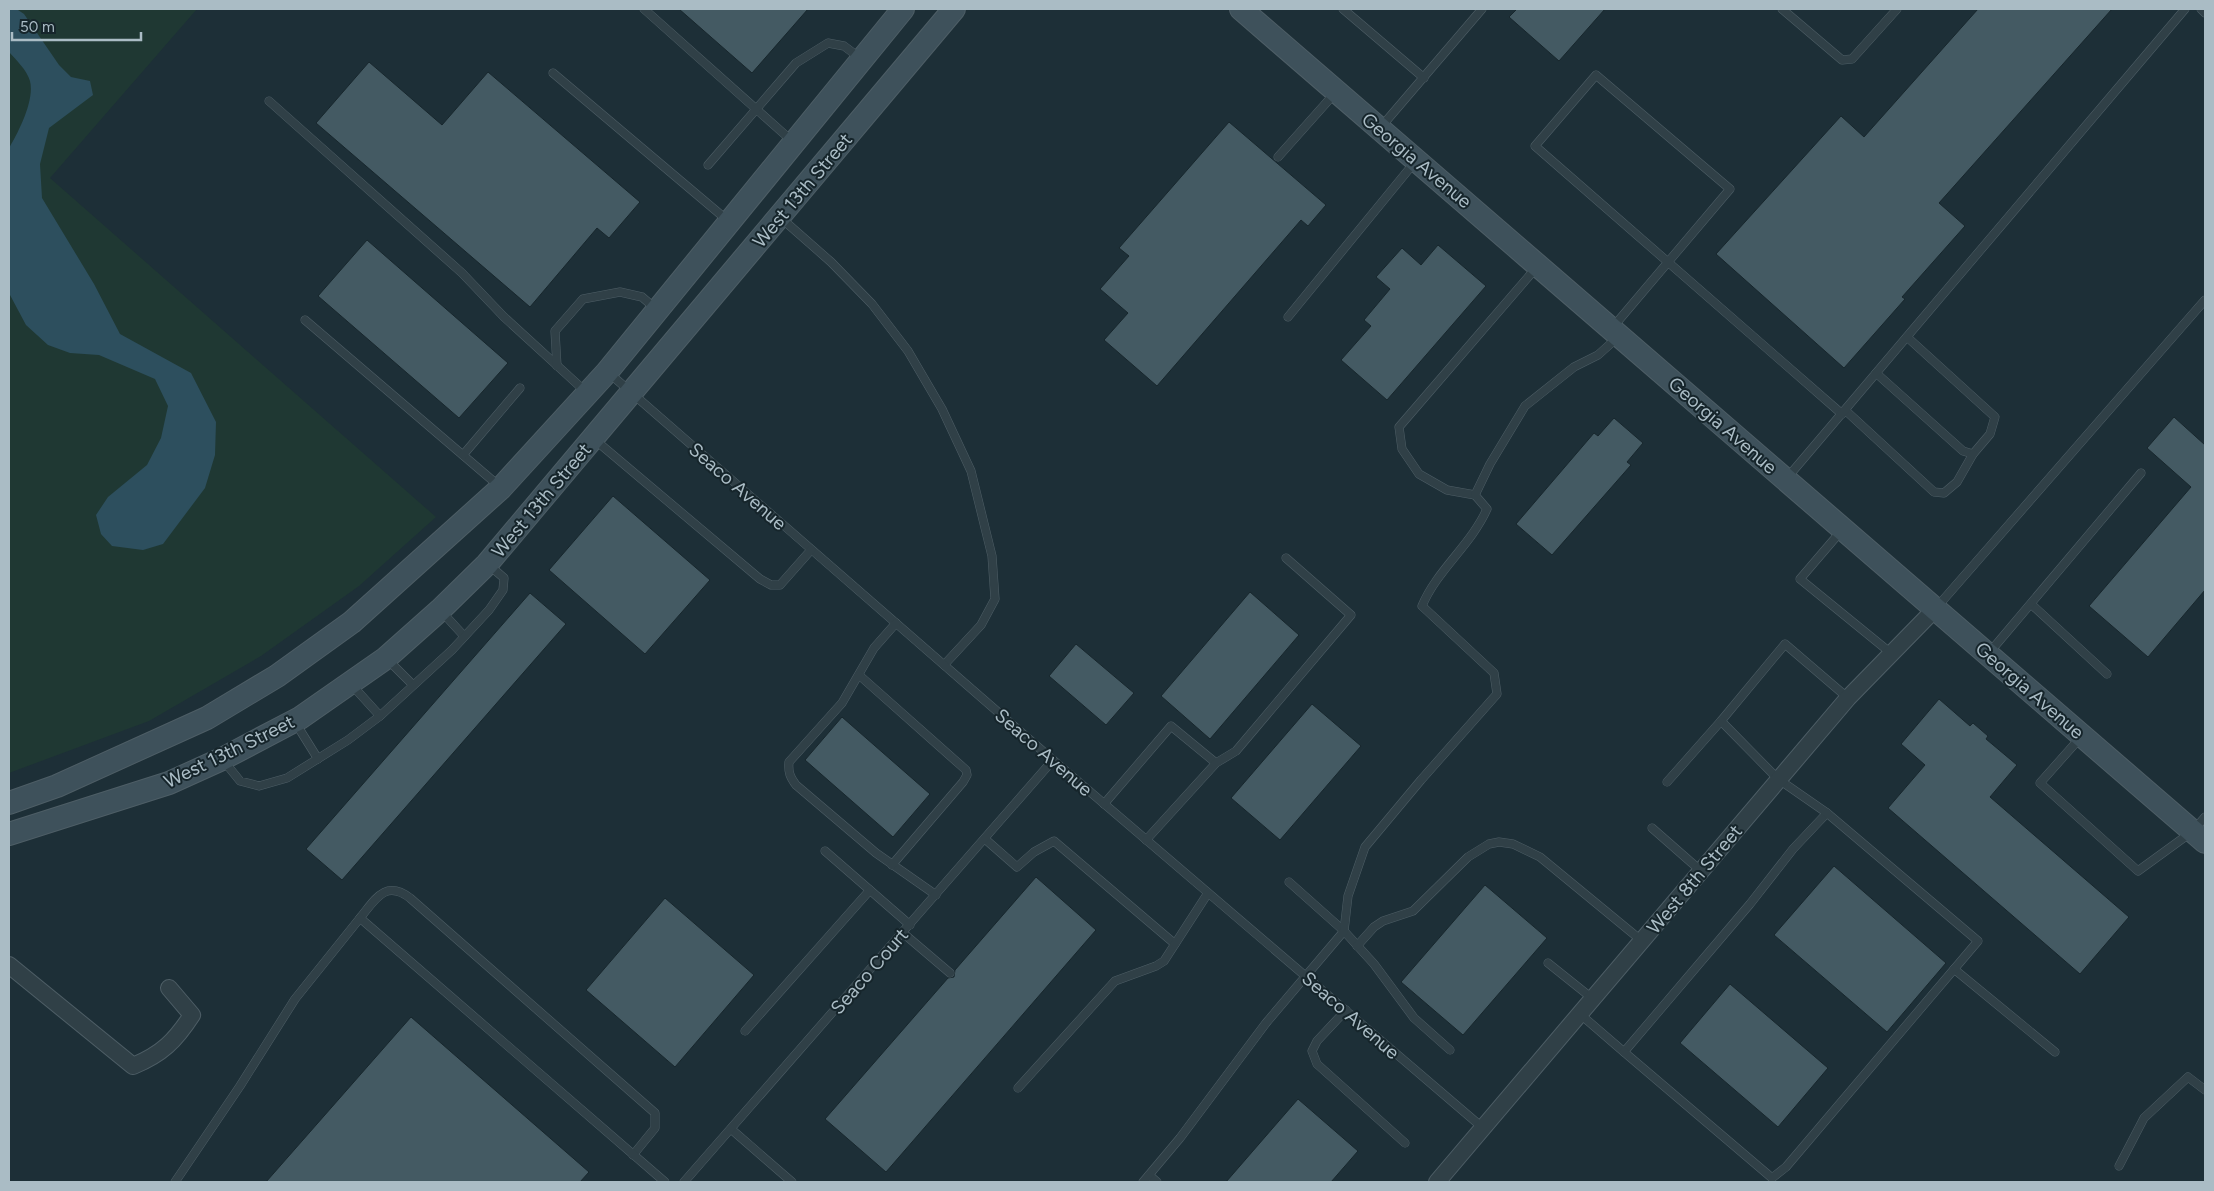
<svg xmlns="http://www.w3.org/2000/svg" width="2214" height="1191" font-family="Figtree,sans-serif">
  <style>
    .green { fill: #1f3833 }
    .water { fill: #2d4f5e }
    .building { fill: #445a63; stroke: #18272d }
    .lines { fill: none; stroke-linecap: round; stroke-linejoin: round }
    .lane-casing { stroke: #4e5e66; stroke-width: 9 }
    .street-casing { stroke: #4e5e66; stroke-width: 18 }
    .secondary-casing { stroke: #4e5e66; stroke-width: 24 }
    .lane { stroke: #304047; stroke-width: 8 }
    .street { stroke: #304047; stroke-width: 16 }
    .secondary { stroke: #3e515b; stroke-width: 22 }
    .labels { text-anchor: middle; stroke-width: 4; stroke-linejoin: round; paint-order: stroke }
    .street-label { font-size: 19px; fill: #aabcc5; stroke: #16252b }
  </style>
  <rect width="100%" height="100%" fill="#1d2f37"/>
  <path class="green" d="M9,9H197L50,178L436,517L359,586L261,656L149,721L9,773Z"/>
  <path class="water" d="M9,10H18L24,14L59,65L71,77L90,81L93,95L49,128L40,164L42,198L94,284L120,334L191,373L216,422L215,455L205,488L163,544L143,550L112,546L101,534L96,515L108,497L147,465L161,438L168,406L155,379L99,355L70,353L48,345L26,325L10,295L9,289V148C18,133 35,100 30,81C27,70 16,60 9,52Z"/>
  <g class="building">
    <path d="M679,9H808L752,73Z"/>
    <path d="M1517,9H1605L1559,61L1509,17Z"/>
    <path d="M1978,9H2112L1939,203L1965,226L1902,297L1905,299L1844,368L1716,254L1841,116L1864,137Z"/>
    <path d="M369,62L442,125L488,72L640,202L609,238L597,228L530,307L316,123Z"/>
    <path d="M1229,122L1326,205L1308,226L1301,220L1157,386L1104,340L1128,313L1100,289L1129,256L1119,248Z"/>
    <path d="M367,240L508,363L459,418L318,296Z"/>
    <path d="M1438,245L1486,286L1387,400L1341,360L1371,326L1364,320L1390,289L1376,277L1402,248L1421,265Z"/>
    <path d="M2174,417L2205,445V590L2148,657L2089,606L2191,487L2147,448Z"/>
    <path d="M1614,418L1643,443L1627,462L1631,465L1552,555L1516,524L1594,433L1598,436Z"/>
    <path d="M613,496L710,580L645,654L549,570Z"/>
    <path d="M1250,592L1299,635L1210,739L1161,696Z"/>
    <path d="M530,593L566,624L342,880L306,849Z"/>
    <path d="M1076,644L1134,693L1106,725L1049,676Z"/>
    <path d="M1939,699L1970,726L1973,723L1988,736L1986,739L2017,765L1990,797L2129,917L2080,974L1888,808L1925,765L1901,744Z"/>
    <path d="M1312,704L1361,746L1280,840L1231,798Z"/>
    <path d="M842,717L930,794L893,837L805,760Z"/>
    <path d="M1834,866L1946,963L1887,1032L1774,935Z"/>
    <path d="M1036,877L1096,930L886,1172L825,1119L948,978L954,977L955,970Z"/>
    <path d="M1485,885L1547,938L1463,1035L1401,982Z"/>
    <path d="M665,898L754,975L675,1067L586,990Z"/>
    <path d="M1730,984L1828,1068L1778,1127L1680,1043Z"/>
    <path d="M411,1017L589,1172L580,1182H266Z"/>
    <path d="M1298,1099L1358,1151L1331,1182H1226Z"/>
  </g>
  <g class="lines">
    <g class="lane-casing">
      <g id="lane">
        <path d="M644,9L792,141"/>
        <path d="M1343,9L1424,78"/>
        <path d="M1782,9L1842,60L1852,59L1897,9"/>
        <path d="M2201,9L2205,13"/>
        <path d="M553,73L727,220"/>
        <path d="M269,101L462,273L504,317L586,392"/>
        <path d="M1381,127L1482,9"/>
        <path d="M1278,157L1335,93"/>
        <path d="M708,165L796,63L828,43L844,46L860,58"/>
        <path d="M781,218L831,262L872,304L908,351L942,409L971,471L992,556L995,599L981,625L944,665"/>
        <path d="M1288,317L1414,163"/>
        <path d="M305,320L499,486"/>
        <path d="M1613,327L1730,189L1596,75L1535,146L1842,414"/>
        <path d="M557,366L555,331L583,299L620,292L642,297L656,309"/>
        <path d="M609,373L1053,760L1483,1128"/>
        <path d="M1876,373L1963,451L1973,454L1990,434L1995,417L1907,337"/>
        <path d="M1845,410L1934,492L1944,493L1957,482L1973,454"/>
        <path d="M594,439L760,579L771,585H780L811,550"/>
        <path d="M463,455L520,388"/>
        <path d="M1787,478L2185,9"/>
        <path d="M1475,495L1447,490L1419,474L1402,449L1399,427L1536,268"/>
        <path d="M1842,530L1800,579L1892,654"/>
        <path d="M2031,604L2107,674"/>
        <path d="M1937,607L2205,300"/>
        <path d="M442,612L464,636"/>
        <path d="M896,623L874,648L842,703L789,762C788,772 790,777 796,785L876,853L936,895"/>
        <path d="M1989,653L2141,473"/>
        <path d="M388,660L413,685"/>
        <path d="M859,675L966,770L967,775L963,782L892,865"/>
        <path d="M351,684L380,716"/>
        <path d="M295,722L318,759"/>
        <path d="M2080,738L2040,783L2138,871L2193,831L2205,817"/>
        <path d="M223,760L240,781L259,786L287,778L348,740L380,716L452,650L489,610L503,590L504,578L489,565"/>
        <path d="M1667,782L1721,721L1785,644L1848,698"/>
        <path d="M1104,804L1171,726L1216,763"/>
        <path d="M1652,828L1701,871"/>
        <path d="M985,839L1017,867L1034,852L1054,841L1175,944"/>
        <path d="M1146,840L1216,763L1236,751L1351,615L1286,558"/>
        <path d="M825,851L910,925"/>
        <path d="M1289,882L1344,931L1374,964L1414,1018L1450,1050"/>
        <path d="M360,918C375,900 385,879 410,898L655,1113V1128L633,1155"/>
        <path d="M903,933L950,973"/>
        <path d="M1357,946L1374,927L1383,921L1413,911L1468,857L1489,844L1499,842L1513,844L1540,857L1642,941"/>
        <path d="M1548,963L1593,999"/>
        <path d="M1954,969L2055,1052"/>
        <path d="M1346,1010L1317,1041L1312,1051L1317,1064L1405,1143"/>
        <path d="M1580,1014L1624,1052L1750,904L1793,849L1827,813"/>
        <path d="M745,1031L870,890"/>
        <path d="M1624,1052L1772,1178L1786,1167L1978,941L1827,813L1778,779L1721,721"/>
        <path d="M1018,1088L1115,981L1156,966L1164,961L1208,893"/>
        <path d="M731,1129L792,1182"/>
        <path d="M2119,1166L2144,1118L2188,1077L2205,1090"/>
        <path d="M1149,1175L1157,1182"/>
        <path d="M175,1182L240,1086L295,999L360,918L665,1182"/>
        <path d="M684,1182L1053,760"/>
        <path d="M1143,1182L1180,1138L1266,1023L1344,931L1348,896L1365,847L1421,780L1497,694L1494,673L1422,606C1437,570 1471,545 1487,509L1475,495L1490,464L1525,406L1574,367L1598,355L1618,337"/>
      </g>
    </g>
    <g class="street-casing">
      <g id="street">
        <path d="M9,965L133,1066C162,1054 175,1041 192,1015L169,988"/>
        <path d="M1437,1182L1848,698L1936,608"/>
      </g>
    </g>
    <g class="secondary-casing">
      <g id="secondary">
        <path d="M1241,9L2205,842"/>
        <path d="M9,803L57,786L207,718L277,676L352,622L501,488L607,372L903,9"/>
        <path d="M9,834L169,783L222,759L300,718L386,658L440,610L487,564L954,9"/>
      </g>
    </g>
    <use href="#lane" class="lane"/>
    <use href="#street" class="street"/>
    <use href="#secondary" class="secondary"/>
  </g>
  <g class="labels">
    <g class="street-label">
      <text transform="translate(1417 160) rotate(40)" y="7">Georgia Avenue</text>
      <text transform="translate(802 190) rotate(-50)" y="7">West 13th Street</text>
      <text transform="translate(1723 425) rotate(41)" y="7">Georgia Avenue</text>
      <text transform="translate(738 486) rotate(41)" y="7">Seaco Avenue</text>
      <text transform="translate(541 500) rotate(-50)" y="7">West 13th Street</text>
      <text transform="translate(2030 690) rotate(41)" y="7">Georgia Avenue</text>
      <text transform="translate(229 751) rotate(-26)" y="7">West 13th Street</text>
      <text transform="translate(1044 752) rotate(41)" y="7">Seaco Avenue</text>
      <text transform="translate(1694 879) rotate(-50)" y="7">West 8th Street</text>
      <text transform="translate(869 971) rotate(-49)" y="7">Seaco Court</text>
      <text transform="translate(1351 1015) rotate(41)" y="7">Seaco Avenue</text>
    </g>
  </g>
  <rect width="2214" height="1191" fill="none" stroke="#aabcc5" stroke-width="20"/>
  <path d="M12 32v8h129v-8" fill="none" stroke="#aabcc5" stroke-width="2.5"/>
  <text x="20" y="32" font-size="15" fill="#aabcc5" stroke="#16252b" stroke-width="4" paint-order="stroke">50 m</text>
</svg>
